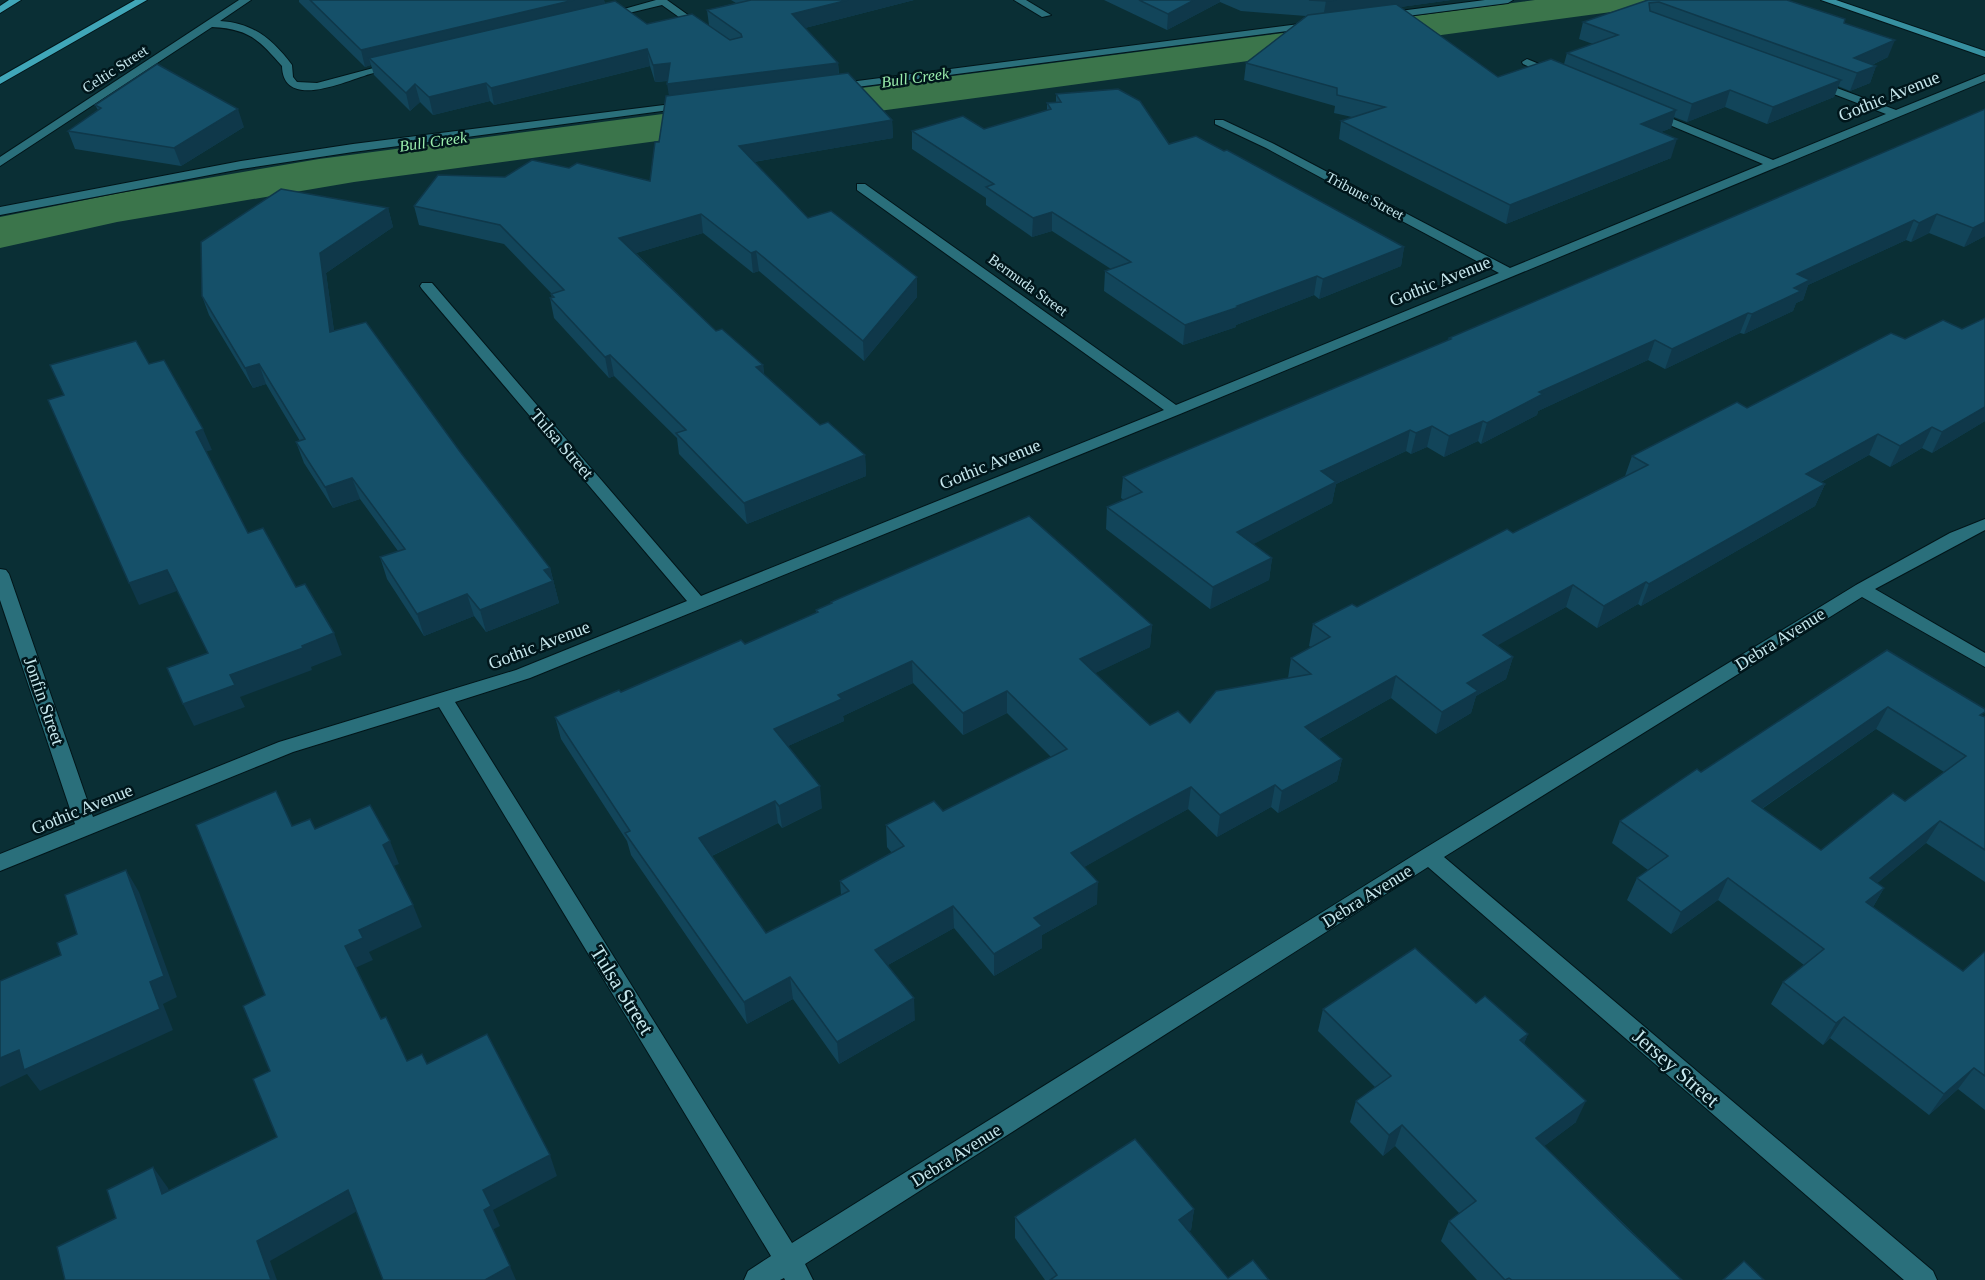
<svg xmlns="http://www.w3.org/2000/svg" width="1985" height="1280" font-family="'Times New Roman',serif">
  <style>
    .water { fill: #3b754b }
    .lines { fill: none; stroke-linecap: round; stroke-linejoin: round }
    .minor-casing { stroke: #021519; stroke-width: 2 }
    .major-casing { stroke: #021519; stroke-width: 2 }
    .highway-casing { stroke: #021519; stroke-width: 2 }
    .minor { fill: #2a6f7b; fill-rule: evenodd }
    .major { fill: #3790a0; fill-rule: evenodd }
    .highway { fill: #40a6b8; fill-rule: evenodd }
    .wall { fill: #12455a; fill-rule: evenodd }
    .shaded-wall { fill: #0f384a }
    .building { fill: #155069; stroke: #0f384a; stroke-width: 1.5; fill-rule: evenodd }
    .labels { text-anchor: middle; stroke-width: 5; stroke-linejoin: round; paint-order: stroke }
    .far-street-label { font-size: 15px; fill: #c6e7ed; stroke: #00161b }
    .far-water-label { font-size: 16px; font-style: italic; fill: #9aedad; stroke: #00161b }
    .street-label { font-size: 18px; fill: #c6e7ed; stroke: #00161b }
    .near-street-label { font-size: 21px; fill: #c6e7ed; stroke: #00161b }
  </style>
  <rect width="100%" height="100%" fill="#0a2f35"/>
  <path class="water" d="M1535,0H1700L354,182L117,222L0,248V217L120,193L319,159Z"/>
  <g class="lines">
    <g class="minor-casing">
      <g id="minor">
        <path d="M239,0H251L220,21C254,23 273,40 292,65L293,77L297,82L317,83L396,62L401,65C394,71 380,71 370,74C346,81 283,111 282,66C258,39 249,29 212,27L0,166V157Z"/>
        <path d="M656,0H667L709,30L700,32L662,5L604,19L599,16Z"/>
        <path d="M1014,0H1026L1051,15L1042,17Z"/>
        <path d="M1485,0H1513L1508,3L1384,19L1379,16L1384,13Z"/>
        <path d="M1315,22L1319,23V27L834,90L829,87L834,84Z"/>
        <path d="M1527,59L1561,73L1562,75L1557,78L1553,77L1523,64L1522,62Z"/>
        <path d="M1985,74V81L1180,414L530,678L455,702L792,1243L1422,850L1856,585L1950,533L1985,519V530L1875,589L1985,653V667L1862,597L1444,857L1933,1271L1937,1280H1904L1428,867L805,1264L813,1280H785L784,1278L780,1280H744L748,1271L771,1256L439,707L293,752L0,871V854L75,824L0,600V569L6,570L9,574L93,817L279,742L516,670L687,601L422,289L420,286L422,283H432L701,596L1164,410L857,190V184H865L1176,405L1499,273L1266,148L1215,124V120H1223L1274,144L1510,268L1763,164L1648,116V112H1656L1773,160L1886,114L1810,85V81H1818L1896,110Z"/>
        <path d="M688,102L694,105L692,107L353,152L241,169L0,215V207L241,161L353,144Z"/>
      </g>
    </g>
    <g class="major-casing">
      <path id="major" d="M1821,0H1836L1985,51V57Z"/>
    </g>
    <g class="highway-casing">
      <g id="highway">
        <path d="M9,0H21L0,13V6Z"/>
        <path d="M135,0H147L0,84V77Z"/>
      </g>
    </g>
    <use href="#minor" class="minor"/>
    <use href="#major" class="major"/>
    <use href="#highway" class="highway"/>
  </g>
  <g class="wall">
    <path d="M299,0H604L605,4L647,24L709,25L707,10L736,3L731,0H914L805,28L838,63L839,74L892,120L893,138L754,162L808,218L917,297L864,361L759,271L753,273L703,233L636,253L716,331L763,365L764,374L820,425L865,455L866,476L747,524L679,454L677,438L614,376L609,378L554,318L550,298H552L551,294H552L504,244L419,225L414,206L505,177L569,168L650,181L669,95L668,81L655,82L650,66L494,105L490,101L433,115L420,102L410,111L374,75L371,65L365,67L299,2Z"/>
    <path d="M1104,0H1451L1400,7L1498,77L1564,64L1567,53L1593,44L1579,39L1583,22L1648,0L1844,23L1888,57L1872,65L1876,66L1870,83L1850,91L1838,86L1834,97L1767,124L1725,107L1687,122L1674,117L1671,128L1661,132L1671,158L1506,224L1339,139L1341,121L1352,117L1334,113L1335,106L1244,80L1246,63L1306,16L1241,11L1220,2L1167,30Z"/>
    <path d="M1056,94L1404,247L1401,266L1319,299L1314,295L1236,325V327L1183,345L1104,291L1105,271L1111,269L1052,231L1032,237L986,205V198L912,149V131L984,129L1047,110V103L1056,102Z"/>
    <path d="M95,105L244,127L181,166L75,149L68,131L98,110Z"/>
    <path d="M1985,109V236L1964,247L1929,233L1911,242L1906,240L1808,285L1803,300L1796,303L1793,311L1744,334L1740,333L1665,369L1648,360L1538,411L1537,415L1481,444L1478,441L1444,457L1427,447L1411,454L1406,451L1336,484L1332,503L1253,544L1272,558L1269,580L1210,609L1106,529L1107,507L1124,500L1121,498L1123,477L1448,340L1449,338Z"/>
    <path d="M388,208L393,227L326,273L334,331L461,453L550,568L559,603L486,632L474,616L424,636L387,579L380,557L398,551L360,499L333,508L304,463L296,442L300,441L266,384L253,388L209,315L202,296Z"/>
    <path d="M1747,408L1985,421L1932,453L1922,448L1890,467L1869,455L1821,482L1825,484L1815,506L1641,606L1638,604L1597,628L1566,607L1497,645L1513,657L1506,679L1476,696L1471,713L1436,734L1391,698L1319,739L1342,759L1337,781L1278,813L1271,807L1217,837L1188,809L1135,838L1084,867L1097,904L1042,935V948L994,976L954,928L888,965L915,1020L839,1064L793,999L747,1024L631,855L627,841L561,739L555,717L621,692L745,644L816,613V610L831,604V602L1152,625L1150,647L1095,673L1150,725L1190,723L1288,678L1291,658L1311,647L1309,646L1313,624L1357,607L1513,533L1625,476L1632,456ZM913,683L963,735L1007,713L1051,757L943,811L886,825L887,847L892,853L840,881L841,895L766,933L712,856L778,823L782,828L822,808L788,746L844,721L843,716Z"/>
    <path d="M1887,650L1985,717V882L1926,843L1877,883L1884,888L1873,907L1963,971L1985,953V1110L1958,1089L1929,1115L1830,1038L1823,1045L1771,1004L1783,982L1804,965L1718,900L1671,934L1627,900L1637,878L1648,870L1612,843L1620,821L1701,772ZM1876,729L1944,772L1905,801L1821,850L1762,809Z"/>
    <path d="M1476,1003L1528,1034L1524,1043L1576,1122L1544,1146L1682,1280H1477L1441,1241L1449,1221L1459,1213L1395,1146L1383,1156L1350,1122L1356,1101L1375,1087L1318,1031L1323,1009Z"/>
    <path d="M1194,1209L1191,1230L1189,1231L1228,1278L1269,1280H1045L1015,1238V1217Z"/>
  </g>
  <g class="shaded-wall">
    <path d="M574,0H604L606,10L369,58L371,65L365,67L361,50Z"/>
    <path d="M848,0H914L793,31L792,14Z"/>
    <path d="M1194,0H1220V2L1167,30L1168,14Z"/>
    <path d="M1336,0H1451L1323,18L1326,1Z"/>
    <path d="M1895,40L1888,57L1854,73V58Z"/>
    <path d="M647,49L650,66L494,105L491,88Z"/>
    <path d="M670,63L673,80L655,82L653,65Z"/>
    <path d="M838,63L839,80L670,101L667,84Z"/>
    <path d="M1876,66L1870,83L1850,91L1857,73Z"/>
    <path d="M1841,80L1834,97L1767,124L1773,107Z"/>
    <path d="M486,83L490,101L433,115L429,97Z"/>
    <path d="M415,84L420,102L410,111L406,93Z"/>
    <path d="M1730,90L1725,107L1687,122L1692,104Z"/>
    <path d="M238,109L244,127L181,166L174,148Z"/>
    <path d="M1676,110L1671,128L1636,142L1641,124Z"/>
    <path d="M892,120L893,138L741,164L739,146Z"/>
    <path d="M1677,139L1671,158L1506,224L1510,205Z"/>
    <path d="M388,208L393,227L326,273L337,352L330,332L320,253Z"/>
    <path d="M1052,212V231L1032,237L1033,218Z"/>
    <path d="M701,214L703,233L623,257L619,238Z"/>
    <path d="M1937,214L1929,233L1911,242L1919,223Z"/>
    <path d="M1914,220L1906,240L1808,285L1803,300L1796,303L1793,311L1744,334L1752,314L1797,274Z"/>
    <path d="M1985,222V236L1964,247L1973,228Z"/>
    <path d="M1404,247L1401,266L1319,299L1323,279Z"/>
    <path d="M756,251L759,271L753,273L751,253Z"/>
    <path d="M1317,276L1314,295L1236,325V327L1183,345L1185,325Z"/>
    <path d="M917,277V297L864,361L863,341Z"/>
    <path d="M1748,313L1740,333L1665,369L1672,349Z"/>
    <path d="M1655,340L1648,360L1538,411L1537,415L1481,444L1487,423L1539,392Z"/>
    <path d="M610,355L614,376L609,378L605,357Z"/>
    <path d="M259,364L266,384L253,388L245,368Z"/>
    <path d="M763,365L765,385L756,367Z"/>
    <path d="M1985,407V421L1932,453L1942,432Z"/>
    <path d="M1483,421L1478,441L1444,457L1449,436Z"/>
    <path d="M1432,426L1427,447L1411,454L1416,433Z"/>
    <path d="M1932,427L1922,448L1890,467L1900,446Z"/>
    <path d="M203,429L212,450L205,452L196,432Z"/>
    <path d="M1410,430L1406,451L1336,484L1332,503L1235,554L1237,532L1321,471Z"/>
    <path d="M1878,434L1869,455L1797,495L1806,474Z"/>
    <path d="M865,455L866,476L747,524L744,503Z"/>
    <path d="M352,478L360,499L333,508L325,487Z"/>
    <path d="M1825,484L1815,506L1641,606L1649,584Z"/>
    <path d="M1272,558L1269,580L1210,609L1213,587Z"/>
    <path d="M550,568L559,603L486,632L480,610L544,570Z"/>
    <path d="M167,570L177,591L139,605L129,583Z"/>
    <path d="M1646,582L1638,604L1597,628L1604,606Z"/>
    <path d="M1573,585L1566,607L1477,657L1483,635Z"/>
    <path d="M467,594L474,616L424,636L417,614Z"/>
    <path d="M1152,625L1150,647L1079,681L1080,659Z"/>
    <path d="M334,633L342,655L311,667L312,670L240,697L245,707L194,726L183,704L230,675Z"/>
    <path d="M1513,657L1506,679L1476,696L1471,713L1436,734L1442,712L1467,683Z"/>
    <path d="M912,661L913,683L843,716L844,721L777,751L774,729L838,695Z"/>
    <path d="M1396,676L1391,698L1301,749L1305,727Z"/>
    <path d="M1007,691V713L963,735V713Z"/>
    <path d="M1888,707L1876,729L1741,823L1752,801Z"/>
    <path d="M1342,759L1337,781L1278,813L1282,791Z"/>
    <path d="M1275,785L1271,807L1217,837L1220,815Z"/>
    <path d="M820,786L822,808L782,828L779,806Z"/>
    <path d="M1191,787L1188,809L1070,875L1071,853Z"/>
    <path d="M775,801L778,823L703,860L699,838Z"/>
    <path d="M1940,821L1926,843L1857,900L1870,878Z"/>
    <path d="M390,841L399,864L391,867L383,845Z"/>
    <path d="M126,870L139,892L177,997L163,1004L173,1030L40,1091L27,1074L0,1087V1058L150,982Z"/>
    <path d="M1728,878L1718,900L1671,934L1681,912Z"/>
    <path d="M1098,882L1097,904L1042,935V948L994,976V954L1034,918Z"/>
    <path d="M1884,888L1871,910L1866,902Z"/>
    <path d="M413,905L422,927L369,952L373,960L355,968L345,946L359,930Z"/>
    <path d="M953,906L954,928L877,971L875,950Z"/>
    <path d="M790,977L793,999L747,1024L744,1002Z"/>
    <path d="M914,998L915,1020L839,1064L837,1042Z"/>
    <path d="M1844,1017L1830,1038L1823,1045L1836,1023Z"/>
    <path d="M1528,1034L1519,1056L1520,1040Z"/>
    <path d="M1974,1068L1958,1089L1929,1115L1944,1094Z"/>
    <path d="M1586,1101L1576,1122L1526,1160L1536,1138Z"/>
    <path d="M1402,1125L1395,1146L1383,1156L1389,1135Z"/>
    <path d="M550,1155L557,1176L493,1210L500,1226L492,1230L484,1210L483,1190Z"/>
    <path d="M153,1167L168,1188L177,1214L162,1194Z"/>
    <path d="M348,1190L359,1210L270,1261L277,1280H271L257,1241Z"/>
    <path d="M1194,1209L1191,1230L1176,1240L1179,1220Z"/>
    <path d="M510,1266L516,1280H485Z"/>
  </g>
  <g class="building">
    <path d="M310,0H574L361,50Z"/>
    <path d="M751,0H848L792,14L838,63L667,84L670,63L653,65L647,49L491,88L486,83L429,97L415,84L406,93L369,58L615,1L647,24L692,14L730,40L742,37L741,34L707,10Z"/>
    <path d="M1139,0H1194L1168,14Z"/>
    <path d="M1309,0H1336L1326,1Z"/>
    <path d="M1648,0H1787L1845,19L1844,23L1895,40L1854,58L1876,66L1857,73L1659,2L1649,3L1650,11L1841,80L1773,107L1730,90L1692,104L1567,53L1618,35L1583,22Z"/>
    <path d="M1396,4L1498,77L1551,59L1676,110L1641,124L1677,139L1510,205L1341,121L1385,107L1337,95V88L1246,63L1308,15Z"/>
    <path d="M157,64L238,109L174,148L68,131L101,108L95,105Z"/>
    <path d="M848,73L892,120L739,146L808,218L831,211L917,277L863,341L756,251L751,253L701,214L619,238L716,331L722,329L763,365L756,367L820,425L828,422L865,455L744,503L676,433L686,430L610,355L605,357L550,298L554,297L551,294L564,290L500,225L414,206L438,175L505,177L532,160L569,168L577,163L650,181L655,142H659L666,96Z"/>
    <path d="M1118,89L1140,101L1169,144L1196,136L1224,151L1227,150L1404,247L1323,279L1317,276L1237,306L1239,307L1185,325L1105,271L1131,262L1052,212L1033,218L986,187L994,184L912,131L963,116L984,129L1051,109L1047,103L1061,102L1056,94Z"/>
    <path d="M1985,109V222L1973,228L1937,214L1919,223L1914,220L1797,274L1810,280L1794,288L1801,291L1752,314L1748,313L1672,349L1655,340L1539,392L1543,394L1487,423L1483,421L1449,436L1432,426L1416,433L1410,430L1324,470L1321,471L1336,482L1237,532L1272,558L1213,587L1107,507L1142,492L1123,477L1451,339L1449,338Z"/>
    <path d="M281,189L388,208L320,253L330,332L366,322L461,453L550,568L544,570L553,581L480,610L467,594L417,614L380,557L405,549L352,478L325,487L296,442L305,439L259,364L245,368L202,296L201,242Z"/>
    <path d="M1985,318V407L1942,432L1932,427L1900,446L1878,434L1806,474L1825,484L1649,584L1646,582L1604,606L1573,585L1483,635L1513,657L1467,683L1478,691L1442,712L1396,676L1305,727L1342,759L1282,791L1275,785L1220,815L1191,787L1137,816L1071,853L1098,882L1034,918L1042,926L994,954L953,906L875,950L914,998L837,1042L790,977L744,1002L625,833L630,831L555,717L619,690L621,692L741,640L745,644L818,612L816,610L832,603L831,602L1029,516L1152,625L1080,659L1150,725L1178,711L1190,723L1216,691L1311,674L1291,658L1330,637L1313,624L1352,604L1357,607L1507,529L1513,533L1648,465L1632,456L1737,402L1747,408L1891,333L1905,339L1943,320L1962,329ZM912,661L963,713L1007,691L1067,749L943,811L934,801L886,825L904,846L840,881L849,891L766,933L699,838L775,801L779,806L820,786L774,729L842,699L838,695Z"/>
    <path d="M136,341L149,364L164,360L203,429L196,432L248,533L263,528L296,587L305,584L334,633L302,646L303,648L230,675L235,685L183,704L167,668L208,653L167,570L129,583L48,400L64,395L50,365Z"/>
    <path d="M1887,650L1985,709V712L1980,715L1985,717V850L1940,821L1870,878L1884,888L1866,902L1963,971L1984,952L1985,953V1076L1974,1068L1944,1094L1844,1017L1836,1023L1783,982L1824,949L1728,878L1681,912L1637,878L1668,856L1620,821L1697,769L1701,772ZM1888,707L1966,756L1905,801L1893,793L1821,850L1752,801Z"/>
    <path d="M276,791L292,826L310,819L315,829L370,805L390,841L383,845L413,905L359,930L363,938L345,946L381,1019L386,1017L407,1061L422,1054L427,1064L487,1034L550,1155L483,1190L491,1206L484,1210L510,1266L485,1280H383L348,1190L257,1241L271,1280H65L57,1247L116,1218L107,1190L153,1167L162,1194L277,1137L253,1079L270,1071L243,1006L265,995L196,825Z"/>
    <path d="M126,870L164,976L150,982L160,1009L24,1070L19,1050L0,1058V981L61,955L57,943L77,934L65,895Z"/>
    <path d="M1415,948L1476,1003L1485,996L1528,1034L1520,1040L1586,1101L1536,1138L1629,1230L1682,1280H1512L1509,1278L1505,1280L1449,1221L1476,1201L1402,1125L1389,1135L1356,1101L1391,1076L1323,1009Z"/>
    <path d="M1135,1139L1194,1209L1179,1220L1228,1278L1253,1260L1269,1280H1050L1057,1275L1015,1217Z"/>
    <path d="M1744,1261L1764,1280H1723Z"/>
  </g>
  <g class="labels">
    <g class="far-street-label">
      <text transform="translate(115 69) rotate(-33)" y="5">Celtic Street</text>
      <text transform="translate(1365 196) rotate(28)" y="5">Tribune Street</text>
      <text transform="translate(1028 285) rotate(36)" y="5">Bermuda Street</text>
    </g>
    <g class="far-water-label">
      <text transform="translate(915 77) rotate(-8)" y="6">Bull Creek</text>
      <text transform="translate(433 141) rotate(-8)" y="6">Bull Creek</text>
    </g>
    <g class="street-label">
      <text transform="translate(1889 96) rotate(-22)" y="6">Gothic Avenue</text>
      <text transform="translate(1440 281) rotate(-22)" y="6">Gothic Avenue</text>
      <text transform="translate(562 444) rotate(49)" y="6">Tulsa Street</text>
      <text transform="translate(990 464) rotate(-22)" y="6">Gothic Avenue</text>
      <text transform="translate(1780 639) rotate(-32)" y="6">Debra Avenue</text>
      <text transform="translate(539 645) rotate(-21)" y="6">Gothic Avenue</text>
      <text transform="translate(44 701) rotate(71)" y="6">Jonfin Street</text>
      <text transform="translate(82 809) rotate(-22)" y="6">Gothic Avenue</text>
      <text transform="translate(1367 896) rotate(-32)" y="6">Debra Avenue</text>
      <text transform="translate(956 1155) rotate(-32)" y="6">Debra Avenue</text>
    </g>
    <g class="near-street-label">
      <text transform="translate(622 990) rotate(58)" y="7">Tulsa Street</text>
      <text transform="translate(1676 1068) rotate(41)" y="7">Jersey Street</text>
    </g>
  </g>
</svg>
